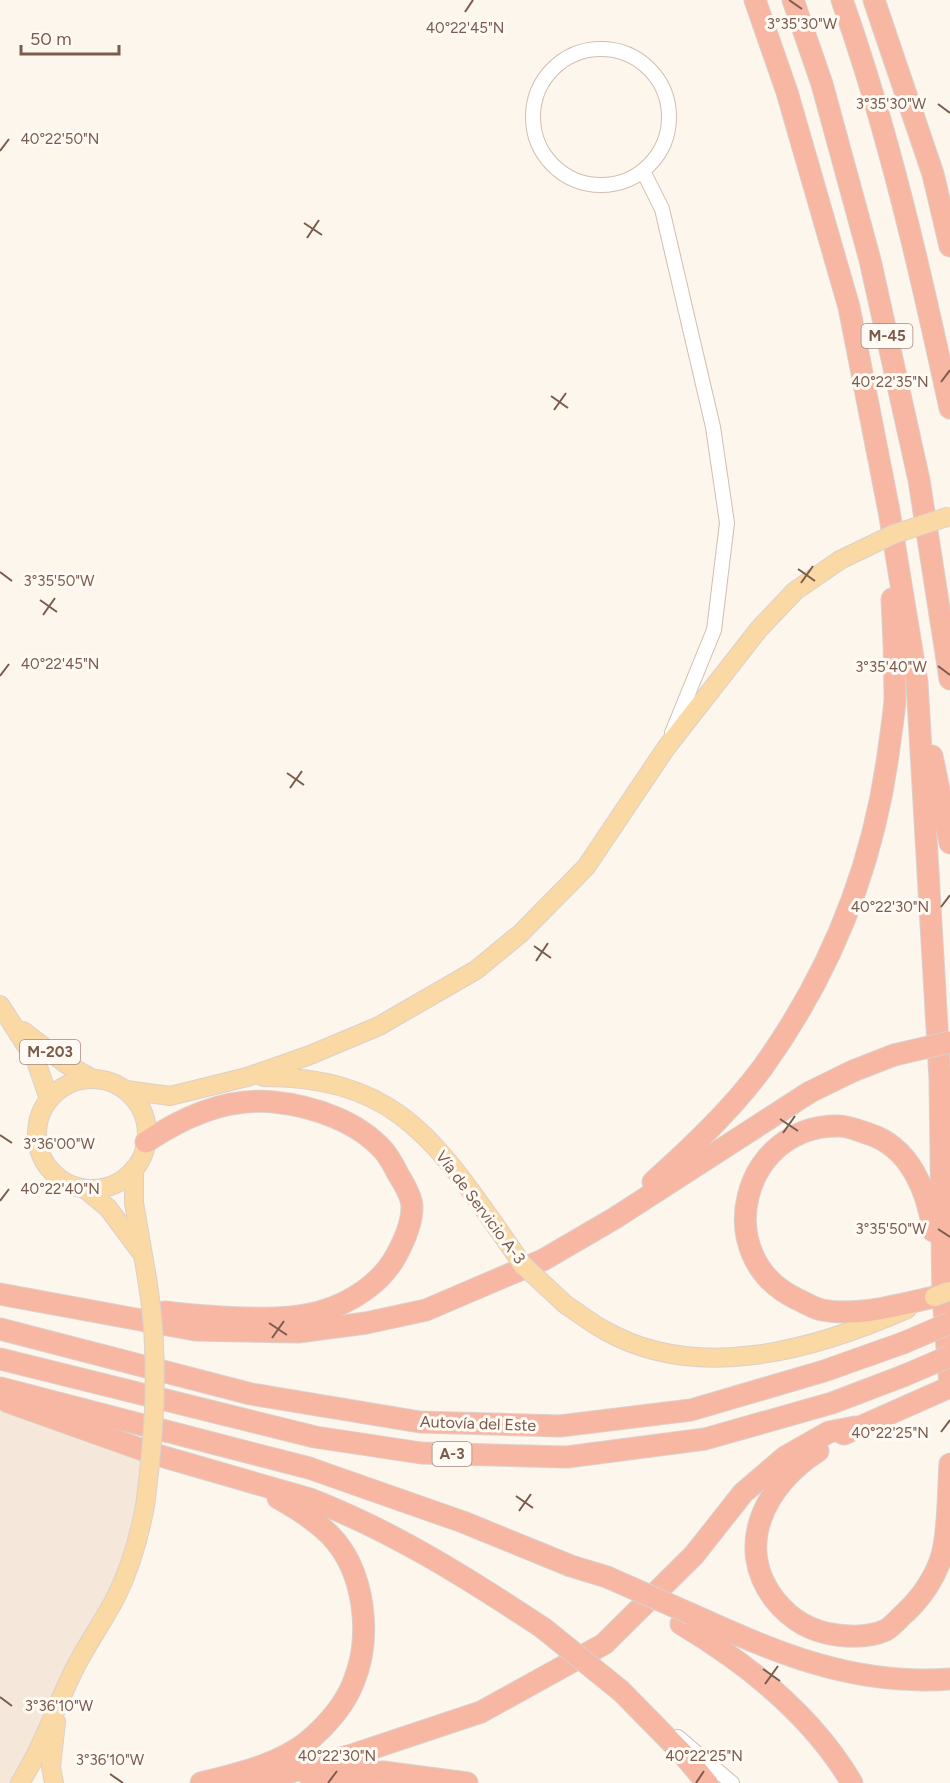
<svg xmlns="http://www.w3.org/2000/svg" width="950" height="1783" font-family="Figtree,sans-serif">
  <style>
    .residential { fill: #f5e8da }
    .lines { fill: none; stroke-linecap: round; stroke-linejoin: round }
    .minor-casing { stroke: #d1beb0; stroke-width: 16 }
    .major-casing { stroke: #dad1cd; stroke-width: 20 }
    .highway-casing { stroke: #dad1cd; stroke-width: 23 }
    .minor { stroke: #fff; stroke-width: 14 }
    .major { stroke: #fbd9a5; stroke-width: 18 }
    .highway { stroke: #f7b7a3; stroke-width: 21 }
    .major-bridge-casing { stroke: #dad1cd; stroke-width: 20; stroke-linecap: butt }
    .highway-bridge-casing { stroke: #dad1cd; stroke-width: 23; stroke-linecap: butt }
    .major-bridge { stroke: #fbd9a5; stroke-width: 18 }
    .highway-bridge { stroke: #f7b7a3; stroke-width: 21 }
    .ticks { fill: none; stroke: #7a5c4d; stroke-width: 2 }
    .labels { text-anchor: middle; stroke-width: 6; stroke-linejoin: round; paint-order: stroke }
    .shield { fill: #fffaf3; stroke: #a28b7f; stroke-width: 1.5 }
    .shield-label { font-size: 15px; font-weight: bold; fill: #7a5c4d }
    .street-label { font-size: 16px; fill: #7a5c4d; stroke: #fffaf3 }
    .ticks-label { font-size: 15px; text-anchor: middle; fill: #7a5c4d; stroke: #fffaf3; stroke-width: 6; stroke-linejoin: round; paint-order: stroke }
  </style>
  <rect width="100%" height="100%" fill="#fdf6ec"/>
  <path class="residential" d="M0,1399L154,1454L139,1539L20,1783H0Z"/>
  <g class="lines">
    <g class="minor-casing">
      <g id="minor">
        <circle cx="601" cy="117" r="68"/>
        <path d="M643,171L662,209L713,427L727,523L714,630L672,733"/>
        <path d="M678,1737L732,1783"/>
      </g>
    </g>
    <g class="major-casing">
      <g id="major">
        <path d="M0,1005L36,1061L49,1099"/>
        <path d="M23,1031L66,1064L93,1079"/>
        <path d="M263,1077C386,1077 429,1130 495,1225"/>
        <circle cx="92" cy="1134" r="55"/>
        <path d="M126,1090L170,1096L247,1077L310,1055L379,1026L476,970L521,933L586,867L666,748L759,629L795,591L840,560"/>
        <path d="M134,1169V1203L147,1278"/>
        <path d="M85,1189L108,1208L140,1251"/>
        <path d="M566,1305C579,1313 591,1323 604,1330C698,1384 816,1349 907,1309"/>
        <path d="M20,1783C41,1750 54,1712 71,1676C84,1648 102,1624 116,1597C131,1567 139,1538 145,1506"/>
        <path d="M54,1783L51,1767L56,1722"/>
      </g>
    </g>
    <g class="highway-casing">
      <g id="highway">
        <path d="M755,0L787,92L849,307L889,511L917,682L940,1079L943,1304"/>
        <path d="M793,0L822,84L870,260L919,480L950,679"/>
        <path d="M842,0C889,133 920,270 950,408"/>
        <path d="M874,0L933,174L950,246"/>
        <path d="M932,756L950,843"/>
        <path d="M146,1142C183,1117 228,1097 274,1102C312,1106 358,1121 384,1151C389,1157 394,1166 398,1174C403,1182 412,1197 412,1207C412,1222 404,1241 397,1254C382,1283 351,1303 319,1312C278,1323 208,1317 165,1312"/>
        <path d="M653,1182C692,1147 732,1109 763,1067C831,972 874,864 889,748C891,732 894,715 895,699C895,665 894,632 892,599"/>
        <path d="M933,1231C928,1192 910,1147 869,1134C860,1131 848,1126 839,1126C742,1124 708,1257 797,1299C804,1302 813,1308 822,1310C859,1317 897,1305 934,1297"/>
        <path d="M0,1294L195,1330L298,1332L366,1323L426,1310L543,1260L615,1218L810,1092L853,1071L894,1055"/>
        <path d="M944,1309L950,1385"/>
        <path d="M0,1329L251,1394L420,1422L560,1426L691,1410L824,1371L903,1343"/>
        <path d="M0,1359L315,1437L421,1453L567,1457L705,1439L832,1403L903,1376"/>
        <path d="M0,1388L309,1468L463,1522L571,1566L607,1577"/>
        <path d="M8,1402L154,1454L310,1499C393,1531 469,1579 543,1628"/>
        <path d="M844,1434L950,1387"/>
        <path d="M818,1451C766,1484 733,1546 775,1600C791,1620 812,1632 837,1635C853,1637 871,1637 886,1630C893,1626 900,1617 906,1612C922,1597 936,1576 942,1555C949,1530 948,1490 950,1464"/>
        <path d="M691,1614C777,1653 853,1686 950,1679"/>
        <path d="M681,1624C748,1664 812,1715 852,1783"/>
        <path d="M621,1691L681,1752L707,1783"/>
        <path d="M310,1777L383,1772L467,1783"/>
        <path d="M201,1783C236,1774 278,1765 307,1742C326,1726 345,1705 354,1681C372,1636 365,1571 330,1535C315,1520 296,1508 278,1498"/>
        <path d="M251,1783L355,1754L481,1712L604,1644L694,1555L743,1493L785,1457L829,1432L855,1427"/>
      </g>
    </g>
    <use href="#minor" class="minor"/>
    <use href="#major" class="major"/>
    <use href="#highway" class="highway"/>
    <g class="major-bridge-casing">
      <g id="major-bridge">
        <path d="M840,560L894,534L950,516"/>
        <path d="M495,1225L523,1265L566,1305"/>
        <path d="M934,1297L950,1291"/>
        <path d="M145,1506C155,1430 160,1354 147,1278"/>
      </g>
    </g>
    <g class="highway-bridge-casing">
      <g id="highway-bridge">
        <path d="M894,1055L950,1042"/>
        <path d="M903,1343L950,1323"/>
        <path d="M903,1376L950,1356"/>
        <path d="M607,1577L691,1614"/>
        <path d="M543,1628L621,1691"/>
      </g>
    </g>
    <use href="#major-bridge" class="major-bridge"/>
    <use href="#highway-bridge" class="highway-bridge"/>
  </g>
  <path class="ticks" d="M789,0L802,9M465,12L473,0M938,104L950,113M0,151L9,139M304,223L322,235M307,238L319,220M941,382L950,370M551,396L568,408M554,410L566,393M798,569L815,581M0,572L12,581M801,583L813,566M40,600L57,612M43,615L55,598M938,666L950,675M0,676L9,664M287,773L304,785M290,788L302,771M941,907L950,895M534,946L551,958M536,961L548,943M780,1119L798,1131M783,1133L795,1116M0,1135L12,1143M0,1201L9,1189M938,1229L950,1237M269,1323L287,1335M272,1338L284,1321M941,1432L950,1420M516,1496L533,1508M519,1511L531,1494M763,1669L780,1681M765,1684L778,1666M0,1697L12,1706M110,1774L123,1783M328,1783L337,1771M696,1783L704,1771"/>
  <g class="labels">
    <g class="shield">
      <rect x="861.5" y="324" width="51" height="24" rx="4.5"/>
      <rect x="20" y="1040" width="60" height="24" rx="4.5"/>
      <rect x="432.5" y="1442" width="39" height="24" rx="4.5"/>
    </g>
    <g class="shield-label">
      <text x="887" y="341">M-45</text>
      <text x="50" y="1057">M-203</text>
      <text x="452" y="1459">A-3</text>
    </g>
    <g class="street-label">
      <text transform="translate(481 1207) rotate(53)" y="6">Vía de Servicio A-3</text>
      <text transform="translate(478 1423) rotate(2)" y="6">Autovía del Este</text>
    </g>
  </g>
  <g class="ticks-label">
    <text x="802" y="29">3°35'30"W</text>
    <text x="465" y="33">40°22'45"N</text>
    <text x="891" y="109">3°35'30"W</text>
    <text x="60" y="144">40°22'50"N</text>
    <text x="890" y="387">40°22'35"N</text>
    <text x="59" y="586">3°35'50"W</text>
    <text x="60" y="669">40°22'45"N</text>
    <text x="891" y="672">3°35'40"W</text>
    <text x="890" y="912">40°22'30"N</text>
    <text x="59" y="1149">3°36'00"W</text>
    <text x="60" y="1194">40°22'40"N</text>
    <text x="891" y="1234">3°35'50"W</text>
    <text x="890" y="1438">40°22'25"N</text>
    <text x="59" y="1711">3°36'10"W</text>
    <text x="337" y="1761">40°22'30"N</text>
    <text x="704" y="1761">40°22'25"N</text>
    <text x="110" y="1765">3°36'10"W</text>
  </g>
  <path d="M21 45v9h98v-9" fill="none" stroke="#7a5c4d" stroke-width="3"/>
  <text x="30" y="45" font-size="18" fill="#7a5c4d" stroke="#fffaf3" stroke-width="4.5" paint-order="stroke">50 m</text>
</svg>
